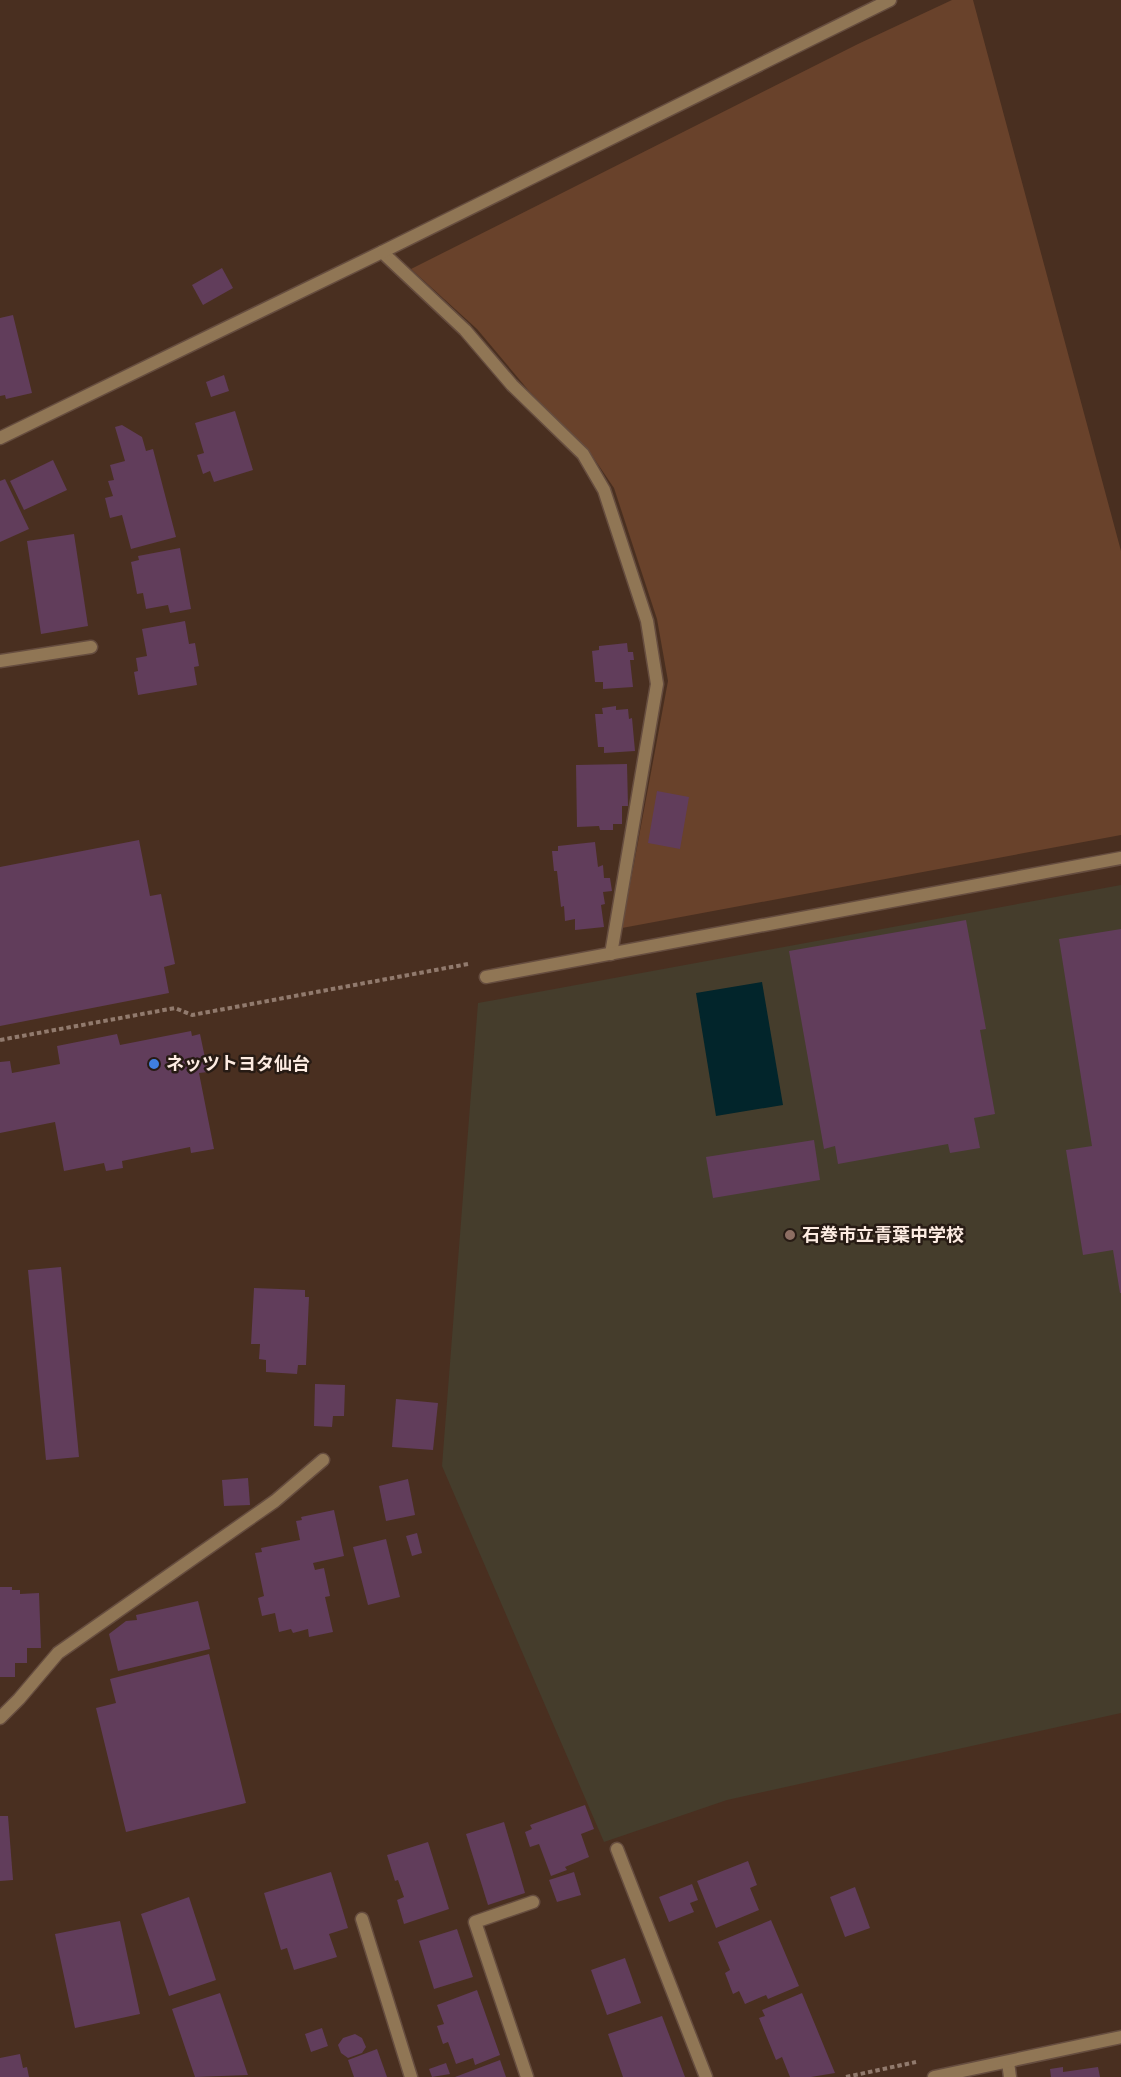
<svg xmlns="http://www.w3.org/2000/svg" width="1121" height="2077" font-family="'Noto Serif','Noto Sans JP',serif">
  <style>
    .education { fill: #453d2c }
    .green { fill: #69422b }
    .water { fill: #02252b }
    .building { fill: #613d5b }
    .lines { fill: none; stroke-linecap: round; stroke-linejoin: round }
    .service-casing { stroke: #664d3f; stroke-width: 15 }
    .minor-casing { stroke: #664d3f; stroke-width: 15 }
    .tertiary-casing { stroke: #664d3f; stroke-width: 15 }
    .path { stroke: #917a6d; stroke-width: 4; stroke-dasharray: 4.5 3; stroke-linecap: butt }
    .service { stroke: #907655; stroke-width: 12 }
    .minor { stroke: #907655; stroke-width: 12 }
    .tertiary { stroke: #907655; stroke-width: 12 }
    .shop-dot { fill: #3f7fe0; stroke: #271b14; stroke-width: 2 }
    .education-dot { fill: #8d6e63; stroke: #271b14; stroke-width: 2 }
    .labels { text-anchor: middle; stroke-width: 5; stroke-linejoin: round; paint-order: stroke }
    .poi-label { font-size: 18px; font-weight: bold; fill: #fdece2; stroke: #271b14; text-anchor: start }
  </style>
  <rect width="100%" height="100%" fill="#492f20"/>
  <path class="education" d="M1121,885V1713L727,1800L604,1842L442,1466L478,1003Z"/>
  <path class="green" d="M952,0H973L1121,551V835L622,928L668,681L657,619L614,488L591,454L529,391L477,329L411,269L858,44Z"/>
  <path class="water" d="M762,982L783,1105L716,1116L696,993Z"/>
  <g class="building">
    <path d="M222,268L233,288L203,305L192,285Z"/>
    <path d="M13,315L32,393L6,399L5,395L0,396V318Z"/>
    <path d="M224,375L229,391L211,397L206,382Z"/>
    <path d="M235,411L253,470L214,482L210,471L203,474L197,455L204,453L195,423Z"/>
    <path d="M122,425L142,437L146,451L153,449L176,537L131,549L122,515L110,518L105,498L113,496L108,481L114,480L110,465L125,461L115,427Z"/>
    <path d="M53,460L67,490L24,510L10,481Z"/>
    <path d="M5,479L29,529L0,542V481Z"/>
    <path d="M74,534L88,626L41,634L27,541Z"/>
    <path d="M180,548L191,609L170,613L168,605L146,609L143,593L137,594L131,562L139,560L138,556Z"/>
    <path d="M185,621L189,644L195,643L199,666L194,667L197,685L138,695L134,672L138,671L136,658L147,656L142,629Z"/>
    <path d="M627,643L628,652H633L634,660H630L633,687L603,689V682H595L592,651L599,650V646Z"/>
    <path d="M616,706V710L628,709L629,719L632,718L635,751L604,753V747H598L595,714H603L602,708Z"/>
    <path d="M627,764L628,806H622V824H613V830H600L599,826L577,827L576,765Z"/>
    <path d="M657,791L689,797L680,849L648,843Z"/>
    <path d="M139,840L150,896L161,894L175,964L164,967L169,993L0,1026V867Z"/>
    <path d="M595,842L598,867L603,865L604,878H610L612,891L603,892L605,904L601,905L604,927L575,930V919L565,921L564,906L561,907L557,871H554L552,851H558V846Z"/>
    <path d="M966,920L986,1029L980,1030L995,1114L974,1118L980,1148L950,1153L948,1144L838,1164L835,1146L824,1149L789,951Z"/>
    <path d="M1121,929V1293H1120L1113,1250L1083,1255L1066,1150L1092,1146L1059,939Z"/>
    <path d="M191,1031L192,1036L200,1034L208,1072L199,1073L214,1149L191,1153L190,1147L122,1161L123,1168L106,1171L104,1163L64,1171L55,1122L0,1133V1062L10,1061L12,1073L60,1064L57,1046L117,1034L120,1045Z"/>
    <path d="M814,1140L820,1180L713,1198L706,1157Z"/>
    <path d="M61,1267L79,1457L46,1460L28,1270Z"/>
    <path d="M254,1288L305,1290V1297H309L306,1365H298L297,1374L266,1372V1360L259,1359L260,1344H251Z"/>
    <path d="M315,1384L345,1385L344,1416H333L332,1427L314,1426Z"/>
    <path d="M396,1399L438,1403L433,1450L392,1447Z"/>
    <path d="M248,1478L250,1505L224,1506L222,1480Z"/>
    <path d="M408,1479L415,1515L386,1521L379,1486Z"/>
    <path d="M334,1510L344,1556L313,1563L315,1570L324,1568L330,1596L325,1597L333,1632L309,1637L308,1629L293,1633L291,1629L279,1632L275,1613L262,1616L258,1598L264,1596L255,1553L262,1552L261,1548L300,1540L296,1521L302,1520L301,1517Z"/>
    <path d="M417,1533L422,1553L412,1556L406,1536Z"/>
    <path d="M386,1539L400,1597L368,1605L353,1547Z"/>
    <path d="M0,1587H12V1590H20V1594L39,1593L41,1648H27V1663H15V1677H0Z"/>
    <path d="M198,1601L210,1649L118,1671L109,1634L126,1621L137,1620L136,1615Z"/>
    <path d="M209,1654L246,1803L126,1832L96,1708L116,1703L110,1679Z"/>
    <path d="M585,1805L594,1829L581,1834L589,1857L565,1867L567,1870L551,1876L539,1844L530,1847L525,1832L532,1829L530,1825Z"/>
    <path d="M0,1816H8L13,1880L0,1881Z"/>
    <path d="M504,1822L525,1893L488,1905L466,1834Z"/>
    <path d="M428,1842L449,1909L404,1924L397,1900L404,1897L398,1880L395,1881L387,1855Z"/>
    <path d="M748,1861L757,1885L750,1888L759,1910L716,1928L697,1881Z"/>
    <path d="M331,1872L348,1928L329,1934L337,1957L294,1970L287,1948L281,1950L264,1893Z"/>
    <path d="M574,1872L581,1895L557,1902L549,1880Z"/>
    <path d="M692,1884L698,1900L690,1903L694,1912L669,1922L659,1897Z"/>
    <path d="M855,1887L870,1928L845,1937L830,1897Z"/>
    <path d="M189,1897L216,1980L169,1996L141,1914Z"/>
    <path d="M771,1920L799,1986L768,1999L766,1995L745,2004L739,1991L733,1994L725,1973L730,1970L718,1942Z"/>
    <path d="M120,1921L140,2014L75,2028L55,1934Z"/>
    <path d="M457,1929L473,1977L434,1989L419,1941Z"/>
    <path d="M625,1958L641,2003L607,2015L591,1970Z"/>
    <path d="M477,1990L500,2055L475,2065L473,2058L456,2064L448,2042L443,2044L437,2026L444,2024L437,2005Z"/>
    <path d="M220,1993L248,2075L195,2077L172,2009Z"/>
    <path d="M802,1993L835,2073L811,2077H790L782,2057L776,2060L759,2018L765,2016L762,2010Z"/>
    <path d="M662,2016L685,2077H623L608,2034Z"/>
    <path d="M322,2028L328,2046L311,2052L305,2034Z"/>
    <path d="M355,2034L362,2038L366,2047L362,2053L348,2058L341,2053L338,2045L343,2038Z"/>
    <path d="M377,2049L387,2077H354L348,2060Z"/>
    <path d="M20,2054L23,2068L27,2067L29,2077H0V2058Z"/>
    <path d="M500,2060L506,2077H455Z"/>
    <path d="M446,2063L450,2074L432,2077L429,2069Z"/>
    <path d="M1063,2067V2072L1098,2067L1100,2077H1051L1050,2069Z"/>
  </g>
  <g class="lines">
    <g class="service-casing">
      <g id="service">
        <path d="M382,252L465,330L512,385L583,454L604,490L647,621L657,684L611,954"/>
        <path d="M0,661L91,647"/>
        <path d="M0,1718L19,1699L58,1653L275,1501L323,1460"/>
        <path d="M617,1849L706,2077"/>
        <path d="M362,1919L411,2077"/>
        <path d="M527,2077L475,1922L533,1902"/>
      </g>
    </g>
    <g class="minor-casing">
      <g id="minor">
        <path d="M486,977L1121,858"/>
        <path d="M1008,2062L1010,2077"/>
        <path d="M934,2077L1121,2037"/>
      </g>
    </g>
    <g class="tertiary-casing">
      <path id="tertiary" d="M0,438L382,252L890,0"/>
    </g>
    <g class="path">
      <path d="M0,1040L175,1008L192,1015L468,964"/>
      <path d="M846,2077L916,2062"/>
    </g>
    <use href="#service" class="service"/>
    <use href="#minor" class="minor"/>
    <use href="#tertiary" class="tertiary"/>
  </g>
  <circle class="shop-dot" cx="154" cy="1064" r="6"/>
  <circle class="education-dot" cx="790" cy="1235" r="6"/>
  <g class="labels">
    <g class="poi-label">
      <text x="166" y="1070">ネッツトヨタ仙台</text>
      <text x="802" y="1241">石巻市立青葉中学校</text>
    </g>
  </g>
</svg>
